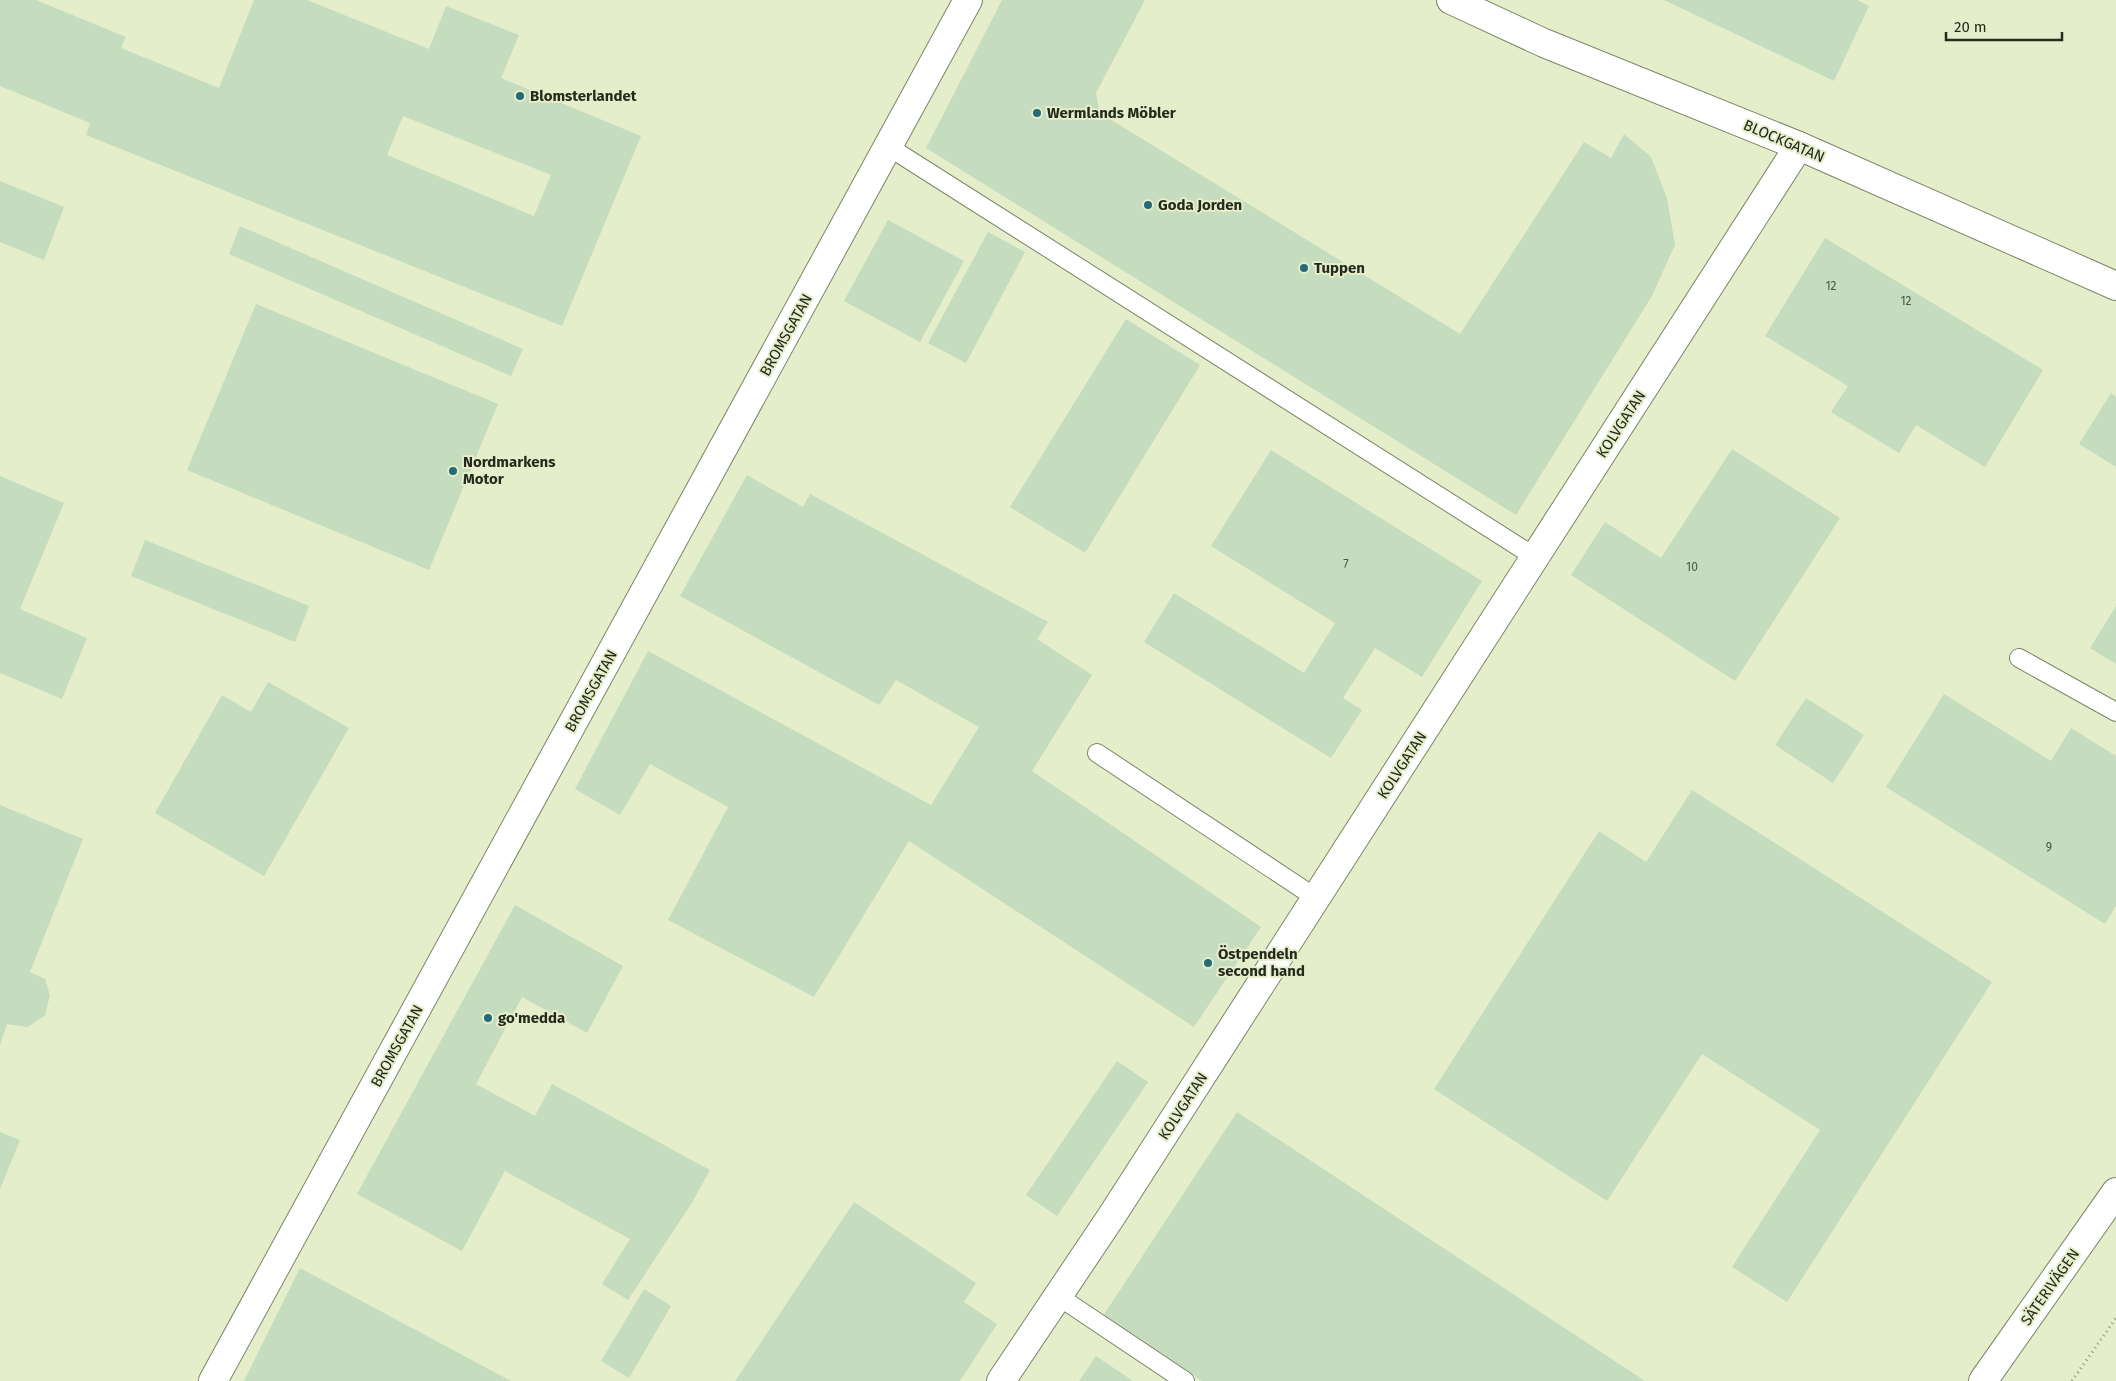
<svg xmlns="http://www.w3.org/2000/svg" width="2116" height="1381" font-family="'Fira Sans',sans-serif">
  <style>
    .building { fill: #c5dcbe; fill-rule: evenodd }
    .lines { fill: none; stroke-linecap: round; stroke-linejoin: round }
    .lane-casing { stroke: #7d8566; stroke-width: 20 }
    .street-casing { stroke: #7d8566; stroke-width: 30 }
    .path { stroke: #90967d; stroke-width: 3; stroke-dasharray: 1 4; stroke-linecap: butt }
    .lane { stroke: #fff; stroke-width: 18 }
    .street { stroke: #fff; stroke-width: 28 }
    .poi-dot { fill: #246a79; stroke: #e5eecb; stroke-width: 2 }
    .labels { text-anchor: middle; stroke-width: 4; stroke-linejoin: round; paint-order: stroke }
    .number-label { font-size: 12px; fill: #4e5644 }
    .poi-label { font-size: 15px; font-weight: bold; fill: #26291c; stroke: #e5eecb; text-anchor: start }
    .street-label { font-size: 15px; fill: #26291c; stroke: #e5eecb }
  </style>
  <rect width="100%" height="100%" fill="#e5eecb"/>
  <g class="building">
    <path d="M0,0H36L126,37L121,48L219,88L254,0H307L429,49L446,6L519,35L501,78L641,136L562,326L86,135L90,123L0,86ZM403,116L551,175L534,216L387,155Z"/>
    <path d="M1002,0H1145L1096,93L1100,113L1460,334L1584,142L1611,158L1624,134L1651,157L1667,198L1675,245L1652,296L1516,515L926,148Z"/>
    <path d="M1664,0H1857L1869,6L1834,81Z"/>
    <path d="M0,181L64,207L44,260L0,242Z"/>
    <path d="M888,220L964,261L920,342L844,301Z"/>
    <path d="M240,226L523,349L511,376L229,254Z"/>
    <path d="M988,232L1025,252L966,363L928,343Z"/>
    <path d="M1825,238L2043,370L1985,467L1916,425L1899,453L1831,412L1848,386L1765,336Z"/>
    <path d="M256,304L498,404L429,570L187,470Z"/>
    <path d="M1126,319L1200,365L1085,553L1010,507Z"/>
    <path d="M2111,393L2116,397V467L2079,444Z"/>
    <path d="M1732,449L1840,518L1735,681L1571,575L1605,522L1661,558Z"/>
    <path d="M1271,450L1482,581L1422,677L1375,648L1343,698L1362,710L1331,758L1144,642L1174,593L1304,673L1335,623L1211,546Z"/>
    <path d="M747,475L803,507L810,494L1048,622L1037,639L1092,675L1032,771L1261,927L1194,1027L909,841L814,997L668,920L728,807L650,764L620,815L575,789L648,651L931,805L979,727L896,680L879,705L680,596Z"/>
    <path d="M0,476L64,503L20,609L87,638L62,699L0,673Z"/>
    <path d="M145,540L309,606L295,642L131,576Z"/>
    <path d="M2116,606V664L2090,648Z"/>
    <path d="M268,682L349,728L264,876L155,813L222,695L251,712Z"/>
    <path d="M1944,694L2051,761L2071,728L2116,756V906L2105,924L1886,787Z"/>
    <path d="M1806,698L1864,735L1833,783L1775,745Z"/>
    <path d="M1692,790L1992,982L1787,1302L1732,1267L1820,1130L1702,1054L1607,1201L1434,1089L1599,831L1646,862Z"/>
    <path d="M0,805L83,839L30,972L45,979L50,995L45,1015L28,1027L7,1024L0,1045Z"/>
    <path d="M515,905L623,966L587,1033L522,997L476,1084L535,1116L552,1084L710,1170L693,1201L628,1300L602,1284L630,1239L505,1171L462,1251L357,1194Z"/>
    <path d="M1117,1061L1148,1082L1057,1216L1026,1195Z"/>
    <path d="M1237,1112L1645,1381H1202L1103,1316Z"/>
    <path d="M0,1132L20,1140L0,1189Z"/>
    <path d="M854,1202L976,1283L964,1302L997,1324L960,1381H735Z"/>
    <path d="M300,1268L511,1381H244Z"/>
    <path d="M644,1289L671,1306L629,1378L601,1361Z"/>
    <path d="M1096,1356L1133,1381H1079Z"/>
  </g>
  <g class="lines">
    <g class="lane-casing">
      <g id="lane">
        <path d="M889,147L1535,557"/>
        <path d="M2019,658L2116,712"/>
        <path d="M1097,753L1316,898"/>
        <path d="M1058,1296L1185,1381"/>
      </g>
    </g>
    <g class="street-casing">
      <g id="street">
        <path d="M1451,0L1544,43L1799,146L2116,286"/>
        <path d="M213,1381L968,0"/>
        <path d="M1001,1381L1111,1217L1799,146"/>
        <path d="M1983,1381L2116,1192"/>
      </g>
    </g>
    <path class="path" d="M2072,1381L2116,1318"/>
    <use href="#lane" class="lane"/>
    <use href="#street" class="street"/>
  </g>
  <g class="poi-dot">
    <circle cx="520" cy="96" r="5"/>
    <circle cx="1037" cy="113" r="5"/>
    <circle cx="1148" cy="205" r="5"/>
    <circle cx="1304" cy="268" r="5"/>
    <circle cx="453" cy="471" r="5"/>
    <circle cx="1208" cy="963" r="5"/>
    <circle cx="488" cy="1018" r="5"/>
  </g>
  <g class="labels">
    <g class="number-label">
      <text x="1831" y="290">12</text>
      <text x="1906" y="305">12</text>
      <text x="1346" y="568">7</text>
      <text x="1692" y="571">10</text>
      <text x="2049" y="851">9</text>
    </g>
    <g class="poi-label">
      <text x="530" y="101">Blomsterlandet</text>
      <text x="1047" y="118">Wermlands Möbler</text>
      <text x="1158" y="210">Goda Jorden</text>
      <text x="1314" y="273">Tuppen</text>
      <text x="463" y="467">Nordmarkens<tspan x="463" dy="17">Motor</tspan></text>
      <text x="1218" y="959">Östpendeln<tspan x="1218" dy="17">second hand</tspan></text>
      <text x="498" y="1023">go'medda</text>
    </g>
    <g class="street-label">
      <text transform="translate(1784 141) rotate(23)" y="5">BLOCKGATAN</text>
      <text transform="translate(786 335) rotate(-61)" y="5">BROMSGATAN</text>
      <text transform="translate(1621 424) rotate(-57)" y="5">KOLVGATAN</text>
      <text transform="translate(591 691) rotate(-61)" y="5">BROMSGATAN</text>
      <text transform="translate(1402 765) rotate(-57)" y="5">KOLVGATAN</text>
      <text transform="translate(397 1046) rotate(-61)" y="5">BROMSGATAN</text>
      <text transform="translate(1183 1106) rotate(-57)" y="5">KOLVGATAN</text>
      <text transform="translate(2050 1287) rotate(-55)" y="5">SÄTERIVÄGEN</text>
    </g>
  </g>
  <path d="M1946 32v8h116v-8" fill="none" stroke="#26291c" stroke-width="2.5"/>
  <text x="1954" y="32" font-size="15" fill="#26291c" stroke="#e5eecb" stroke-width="4" paint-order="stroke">20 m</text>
</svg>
